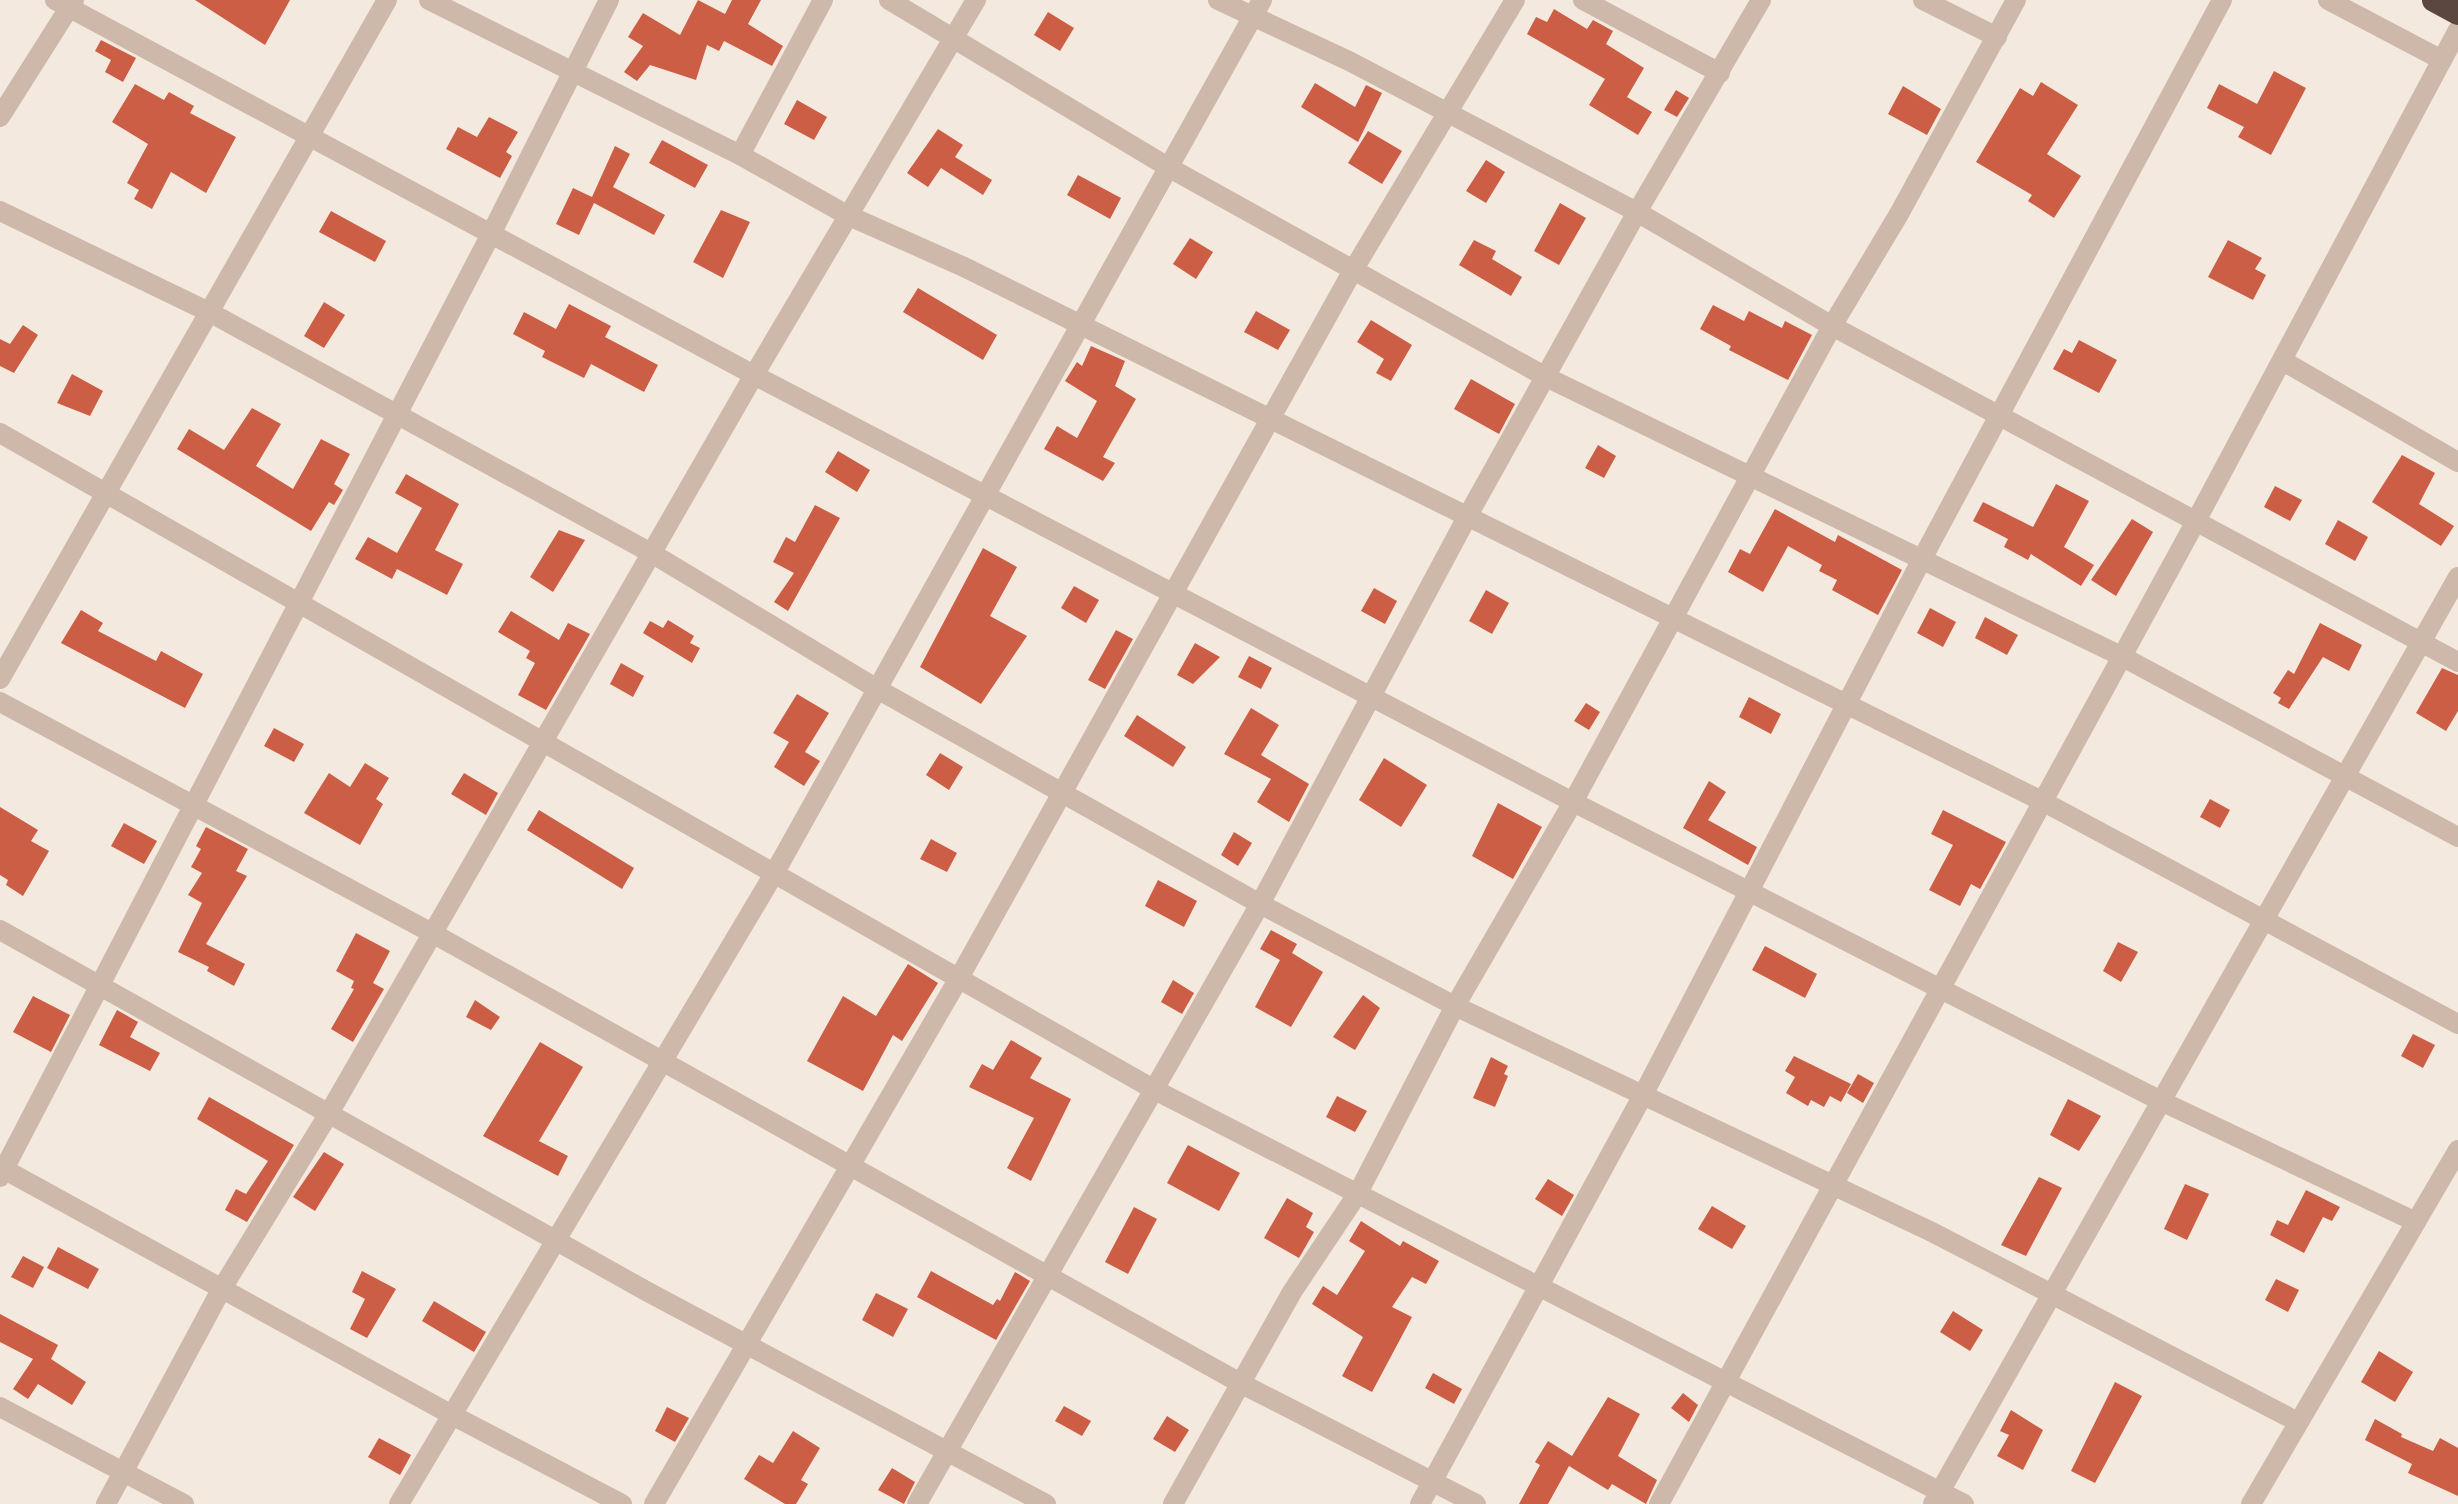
<svg xmlns="http://www.w3.org/2000/svg" width="2458" height="1504" font-family="Poppins,sans-serif">
  <style>
    .building { fill: #cc5e45 }
    .lines { fill: none; stroke-linecap: round; stroke-linejoin: round }
    .minor { stroke: #cdb8aa; stroke-width: 20 }
    .highway { stroke: #5c4740; stroke-width: 24 }
  </style>
  <rect width="100%" height="100%" fill="#f4e9df"/>
  <g class="building">
    <path d="M195,0H290L265,45Z"/>
    <path d="M698,0L725,14L732,0H761L748,24L783,46L772,66L724,41L719,51L707,45L696,80L650,65L637,81L624,72L643,46L628,37L643,13L680,35Z"/>
    <path d="M1554,9L1587,29L1593,20L1613,31L1606,44L1644,68L1627,97L1652,112L1638,135L1589,105L1605,79L1527,34L1536,17L1547,22Z"/>
    <path d="M1048,12L1074,28L1060,51L1034,35Z"/>
    <path d="M101,40L136,58L123,82L105,72L111,60L95,51Z"/>
    <path d="M2274,71L2306,88L2271,155L2238,137L2244,127L2207,108L2219,84L2257,104Z"/>
    <path d="M2041,82L2078,105L2047,154L2081,176L2054,218L2028,201L2032,195L1976,162L2020,88L2033,96Z"/>
    <path d="M1315,83L1355,107L1366,85L1382,93L1358,142L1301,107Z"/>
    <path d="M135,84L164,100L169,92L194,106L190,113L236,137L206,193L171,172L152,209L134,199L139,190L127,183L148,144L112,122Z"/>
    <path d="M1903,86L1941,109L1927,135L1888,114Z"/>
    <path d="M1676,90L1689,98L1677,117L1664,110Z"/>
    <path d="M797,100L827,117L814,140L784,124Z"/>
    <path d="M489,117L518,132L506,152L512,156L500,178L446,149L458,127L477,137Z"/>
    <path d="M938,129L963,145L955,157L992,180L983,195L941,168L928,187L907,173Z"/>
    <path d="M1368,131L1402,151L1382,184L1348,163Z"/>
    <path d="M662,140L708,165L695,188L649,163Z"/>
    <path d="M615,146L630,154L613,187L665,215L654,235L594,203L579,235L556,224L573,188L592,197Z"/>
    <path d="M1486,160L1505,172L1486,203L1466,191Z"/>
    <path d="M1078,175L1121,198L1110,219L1067,195Z"/>
    <path d="M1560,203L1586,218L1559,265L1534,251Z"/>
    <path d="M721,210L750,222L723,278L693,262Z"/>
    <path d="M331,211L386,241L375,262L319,232Z"/>
    <path d="M1190,238L1213,252L1196,279L1173,264Z"/>
    <path d="M1474,240L1496,251L1492,259L1522,277L1511,296L1459,265Z"/>
    <path d="M2228,240L2262,258L2255,269L2266,275L2253,300L2208,277Z"/>
    <path d="M918,288L997,335L983,360L903,312Z"/>
    <path d="M324,302L345,315L324,348L304,336Z"/>
    <path d="M569,304L611,326L605,337L658,365L644,392L591,364L584,378L542,357L545,351L513,334L524,312L556,329Z"/>
    <path d="M1713,305L1744,321L1749,311L1782,328L1785,321L1812,335L1788,380L1729,350L1731,346L1700,329Z"/>
    <path d="M1256,311L1290,330L1278,350L1244,332Z"/>
    <path d="M1371,320L1412,345L1391,381L1376,373L1384,359L1357,342Z"/>
    <path d="M23,325L38,335L14,373L0,366V339L10,344Z"/>
    <path d="M2079,340L2117,360L2099,393L2053,369L2064,349L2072,353Z"/>
    <path d="M1091,346L1125,361L1115,386L1136,399L1103,457L1115,463L1103,481L1044,449L1057,426L1077,438L1097,401L1065,381L1077,362L1082,366Z"/>
    <path d="M72,374L103,391L90,416L57,403Z"/>
    <path d="M1471,379L1515,404L1499,434L1454,409Z"/>
    <path d="M252,408L281,424L256,466L293,489L321,439L350,454L334,484L343,490L334,505L329,502L311,531L177,449L189,429L224,450Z"/>
    <path d="M1598,445L1616,456L1604,478L1585,468Z"/>
    <path d="M838,451L870,470L857,492L825,472Z"/>
    <path d="M2402,455L2435,473L2419,504L2454,526L2441,546L2372,502Z"/>
    <path d="M406,474L459,504L435,550L463,564L447,595L397,569L392,579L355,559L368,537L397,553L422,508L395,493Z"/>
    <path d="M2056,484L2089,501L2064,547L2094,565L2081,586L2031,554L2028,560L2004,547L2008,539L1973,521L1983,502L2033,527Z"/>
    <path d="M2275,486L2302,500L2290,521L2264,507Z"/>
    <path d="M815,505L840,518L788,611L774,602L794,573L773,562L786,537L795,542Z"/>
    <path d="M1775,509L1835,542L1838,535L1902,570L1878,615L1832,590L1837,580L1819,571L1822,565L1788,546L1763,592L1728,572L1740,549L1750,554Z"/>
    <path d="M2132,519L2153,532L2116,596L2091,580Z"/>
    <path d="M2338,520L2368,537L2355,561L2325,544Z"/>
    <path d="M559,530L585,540L553,592L530,577Z"/>
    <path d="M983,548L1017,567L990,616L1027,636L981,704L920,667Z"/>
    <path d="M1074,586L1099,600L1086,623L1061,608Z"/>
    <path d="M1374,588L1397,601L1385,624L1361,611Z"/>
    <path d="M1486,590L1509,603L1492,634L1469,621Z"/>
    <path d="M1930,608L1956,622L1943,647L1917,633Z"/>
    <path d="M81,610L103,623L98,631L156,661L161,651L203,674L185,708L61,643Z"/>
    <path d="M511,611L559,640L568,623L590,634L546,710L518,695L535,663L526,658L530,651L498,632Z"/>
    <path d="M1985,617L2018,635L2007,655L1975,638Z"/>
    <path d="M668,620L694,636L690,643L700,648L692,663L643,633L650,621L663,628Z"/>
    <path d="M2320,623L2362,645L2349,671L2323,657L2289,709L2278,703L2281,698L2273,693L2288,670L2294,674Z"/>
    <path d="M1116,630L1133,639L1105,689L1088,680Z"/>
    <path d="M1195,643L1220,657L1193,684L1177,675Z"/>
    <path d="M1249,656L1272,668L1261,689L1238,677Z"/>
    <path d="M621,663L644,676L633,697L610,684Z"/>
    <path d="M2442,668L2458,675V711L2446,731L2416,713Z"/>
    <path d="M797,694L829,713L805,752L820,761L804,786L774,767L789,742L773,733Z"/>
    <path d="M1749,697L1781,714L1771,734L1739,717Z"/>
    <path d="M1586,703L1600,712L1589,730L1574,721Z"/>
    <path d="M1251,708L1279,725L1261,755L1309,784L1289,822L1257,802L1271,779L1224,754Z"/>
    <path d="M1137,715L1186,747L1173,767L1124,736Z"/>
    <path d="M274,728L304,744L294,762L264,746Z"/>
    <path d="M940,753L963,767L949,790L926,775Z"/>
    <path d="M1384,758L1427,785L1401,827L1359,800Z"/>
    <path d="M365,763L389,778L376,799L383,804L360,845L304,813L329,773L350,787Z"/>
    <path d="M464,773L498,793L486,815L451,794Z"/>
    <path d="M1709,781L1726,792L1708,820L1757,847L1748,865L1683,828Z"/>
    <path d="M2210,799L2230,810L2220,828L2200,817Z"/>
    <path d="M1498,803L1542,827L1513,879L1472,856Z"/>
    <path d="M0,807L38,830L31,841L49,851L23,896L6,885L8,880L0,875Z"/>
    <path d="M539,810L634,868L622,889L527,830Z"/>
    <path d="M1943,810L2006,842L1980,889L1971,884L1960,906L1929,890L1953,845L1931,834Z"/>
    <path d="M124,823L157,841L144,864L111,846Z"/>
    <path d="M206,827L248,849L236,871L247,876L206,944L245,964L234,986L207,971L209,967L178,952L202,903L188,895L202,873L191,867L201,849L196,846Z"/>
    <path d="M1234,832L1252,843L1238,866L1221,855Z"/>
    <path d="M931,839L957,853L947,872L920,859Z"/>
    <path d="M1158,880L1197,901L1184,927L1145,906Z"/>
    <path d="M1271,930L1297,944L1292,953L1323,972L1291,1027L1255,1007L1280,960L1260,949Z"/>
    <path d="M356,933L390,951L373,983L384,989L353,1042L331,1029L354,989L351,988L354,981L336,971Z"/>
    <path d="M2118,942L2138,952L2121,982L2103,971Z"/>
    <path d="M1765,946L1817,974L1805,998L1752,970Z"/>
    <path d="M908,964L938,983L902,1041L893,1035L863,1091L807,1061L843,996L876,1016Z"/>
    <path d="M1173,980L1194,993L1182,1014L1161,1002Z"/>
    <path d="M1363,995L1380,1008L1355,1050L1333,1037Z"/>
    <path d="M33,996L70,1015L51,1052L13,1032Z"/>
    <path d="M475,1000L500,1017L491,1030L466,1017Z"/>
    <path d="M117,1010L138,1022L130,1037L160,1053L150,1071L99,1045Z"/>
    <path d="M2413,1034L2435,1045L2423,1068L2401,1056Z"/>
    <path d="M1011,1040L1042,1058L1030,1078L1071,1099L1031,1181L1007,1168L1034,1118L969,1087L982,1064L993,1070Z"/>
    <path d="M540,1042L583,1067L539,1141L568,1156L558,1176L483,1136Z"/>
    <path d="M1794,1056L1851,1084L1841,1102L1830,1096L1824,1107L1811,1100L1808,1106L1786,1093L1795,1077L1785,1071Z"/>
    <path d="M1491,1057L1508,1066L1504,1074L1508,1076L1495,1107L1473,1098Z"/>
    <path d="M1858,1074L1874,1083L1863,1103L1847,1093Z"/>
    <path d="M1337,1096L1367,1111L1355,1132L1326,1117Z"/>
    <path d="M209,1097L294,1145L247,1222L225,1210L236,1189L246,1194L268,1161L197,1119Z"/>
    <path d="M2068,1099L2101,1116L2079,1151L2050,1135Z"/>
    <path d="M1188,1145L1240,1173L1219,1211L1167,1183Z"/>
    <path d="M324,1152L344,1164L315,1211L293,1197Z"/>
    <path d="M2039,1177L2062,1188L2026,1256L2001,1245Z"/>
    <path d="M1548,1179L1574,1195L1562,1216L1535,1199Z"/>
    <path d="M2185,1184L2209,1194L2187,1240L2164,1229Z"/>
    <path d="M2306,1190L2340,1207L2332,1221L2323,1217L2304,1253L2270,1235L2277,1220L2288,1225Z"/>
    <path d="M1287,1198L1313,1213L1306,1227L1314,1232L1299,1258L1264,1238Z"/>
    <path d="M1712,1206L1746,1226L1732,1249L1698,1229Z"/>
    <path d="M1134,1207L1157,1219L1128,1274L1105,1262Z"/>
    <path d="M1361,1221L1400,1246L1403,1241L1439,1261L1426,1284L1412,1277L1392,1307L1412,1317L1372,1392L1342,1376L1363,1337L1312,1304L1323,1286L1337,1295L1365,1251L1349,1241Z"/>
    <path d="M58,1247L99,1269L88,1289L47,1268Z"/>
    <path d="M23,1256L44,1267L33,1288L11,1277Z"/>
    <path d="M362,1271L396,1289L367,1338L350,1329L365,1299L352,1292Z"/>
    <path d="M931,1271L993,1305L997,1299L1000,1301L1015,1272L1030,1281L996,1340L917,1297Z"/>
    <path d="M2276,1279L2299,1290L2288,1312L2265,1300Z"/>
    <path d="M876,1293L908,1309L893,1337L862,1320Z"/>
    <path d="M434,1301L486,1332L474,1352L422,1321Z"/>
    <path d="M1953,1311L1983,1330L1970,1351L1940,1332Z"/>
    <path d="M0,1314L58,1345L51,1359L86,1382L72,1405L38,1384L28,1399L13,1389L33,1359L0,1342Z"/>
    <path d="M2379,1351L2413,1372L2395,1402L2361,1382Z"/>
    <path d="M1433,1373L1462,1389L1454,1404L1425,1388Z"/>
    <path d="M2115,1382L2142,1396L2095,1483L2071,1471Z"/>
    <path d="M1683,1393L1698,1405L1689,1422L1671,1408Z"/>
    <path d="M1608,1397L1640,1414L1618,1456L1657,1480L1646,1504L1612,1484L1608,1490L1569,1466L1548,1504H1519L1540,1465L1535,1462L1548,1441L1572,1456Z"/>
    <path d="M1064,1406L1091,1421L1082,1436L1055,1421Z"/>
    <path d="M667,1407L689,1418L675,1442L655,1431Z"/>
    <path d="M2011,1410L2043,1430L2023,1470L1997,1456L2009,1435L2000,1431Z"/>
    <path d="M1167,1416L1189,1430L1175,1452L1153,1439Z"/>
    <path d="M2375,1419L2402,1434L2401,1437L2433,1451L2440,1438L2458,1448V1496L2408,1473L2412,1464L2365,1440Z"/>
    <path d="M793,1431L820,1448L801,1480L808,1484L796,1504H785L744,1479L759,1455L773,1463Z"/>
    <path d="M379,1438L411,1455L400,1475L368,1457Z"/>
    <path d="M892,1468L915,1482L904,1504L878,1490Z"/>
  </g>
  <g class="lines">
    <g class="minor">
      <path d="M55,0L754,375L1573,802L2161,1101L2416,1222"/>
      <path d="M429,0L740,155L847,215L964,267L2042,801L2458,1024"/>
      <path d="M889,0L1168,167L1546,377L2121,656L2458,837"/>
      <path d="M1218,0L1349,61L1637,212L1832,326L2458,662"/>
      <path d="M1583,0L1720,73"/>
      <path d="M1923,0L1997,37"/>
      <path d="M2328,0L2442,60"/>
      <path d="M0,117L74,0"/>
      <path d="M740,155L823,0"/>
      <path d="M0,211L211,313L653,554L879,690L1260,904L1455,1006L1934,1233L2298,1422"/>
      <path d="M2283,361L2458,462"/>
      <path d="M0,433L1153,1089L1964,1504"/>
      <path d="M0,679L387,0"/>
      <path d="M0,702L432,933L1242,1384L1476,1504"/>
      <path d="M0,930L648,1292L1046,1504"/>
      <path d="M0,1167L452,1415L622,1504"/>
      <path d="M0,1177L491,234L609,0"/>
      <path d="M0,1407L184,1504"/>
      <path d="M106,1504L221,1290L328,1115L754,375L976,0"/>
      <path d="M399,1504L775,872L1262,0"/>
      <path d="M654,1504L959,978L1352,272L1515,0"/>
      <path d="M917,1504L1260,904L1466,519L1637,212L1761,0"/>
      <path d="M1173,1504L1292,1292L1358,1193L1455,1006L1573,802L1832,326L1899,214L2016,0"/>
      <path d="M1420,1504L1643,1095L1922,559L2222,0"/>
      <path d="M1659,1504L2196,521L2458,30"/>
      <path d="M1933,1504L2458,577"/>
      <path d="M2251,1504L2458,1150"/>
    </g>
    <path class="highway" d="M2434,0L2458,13"/>
  </g>
</svg>
